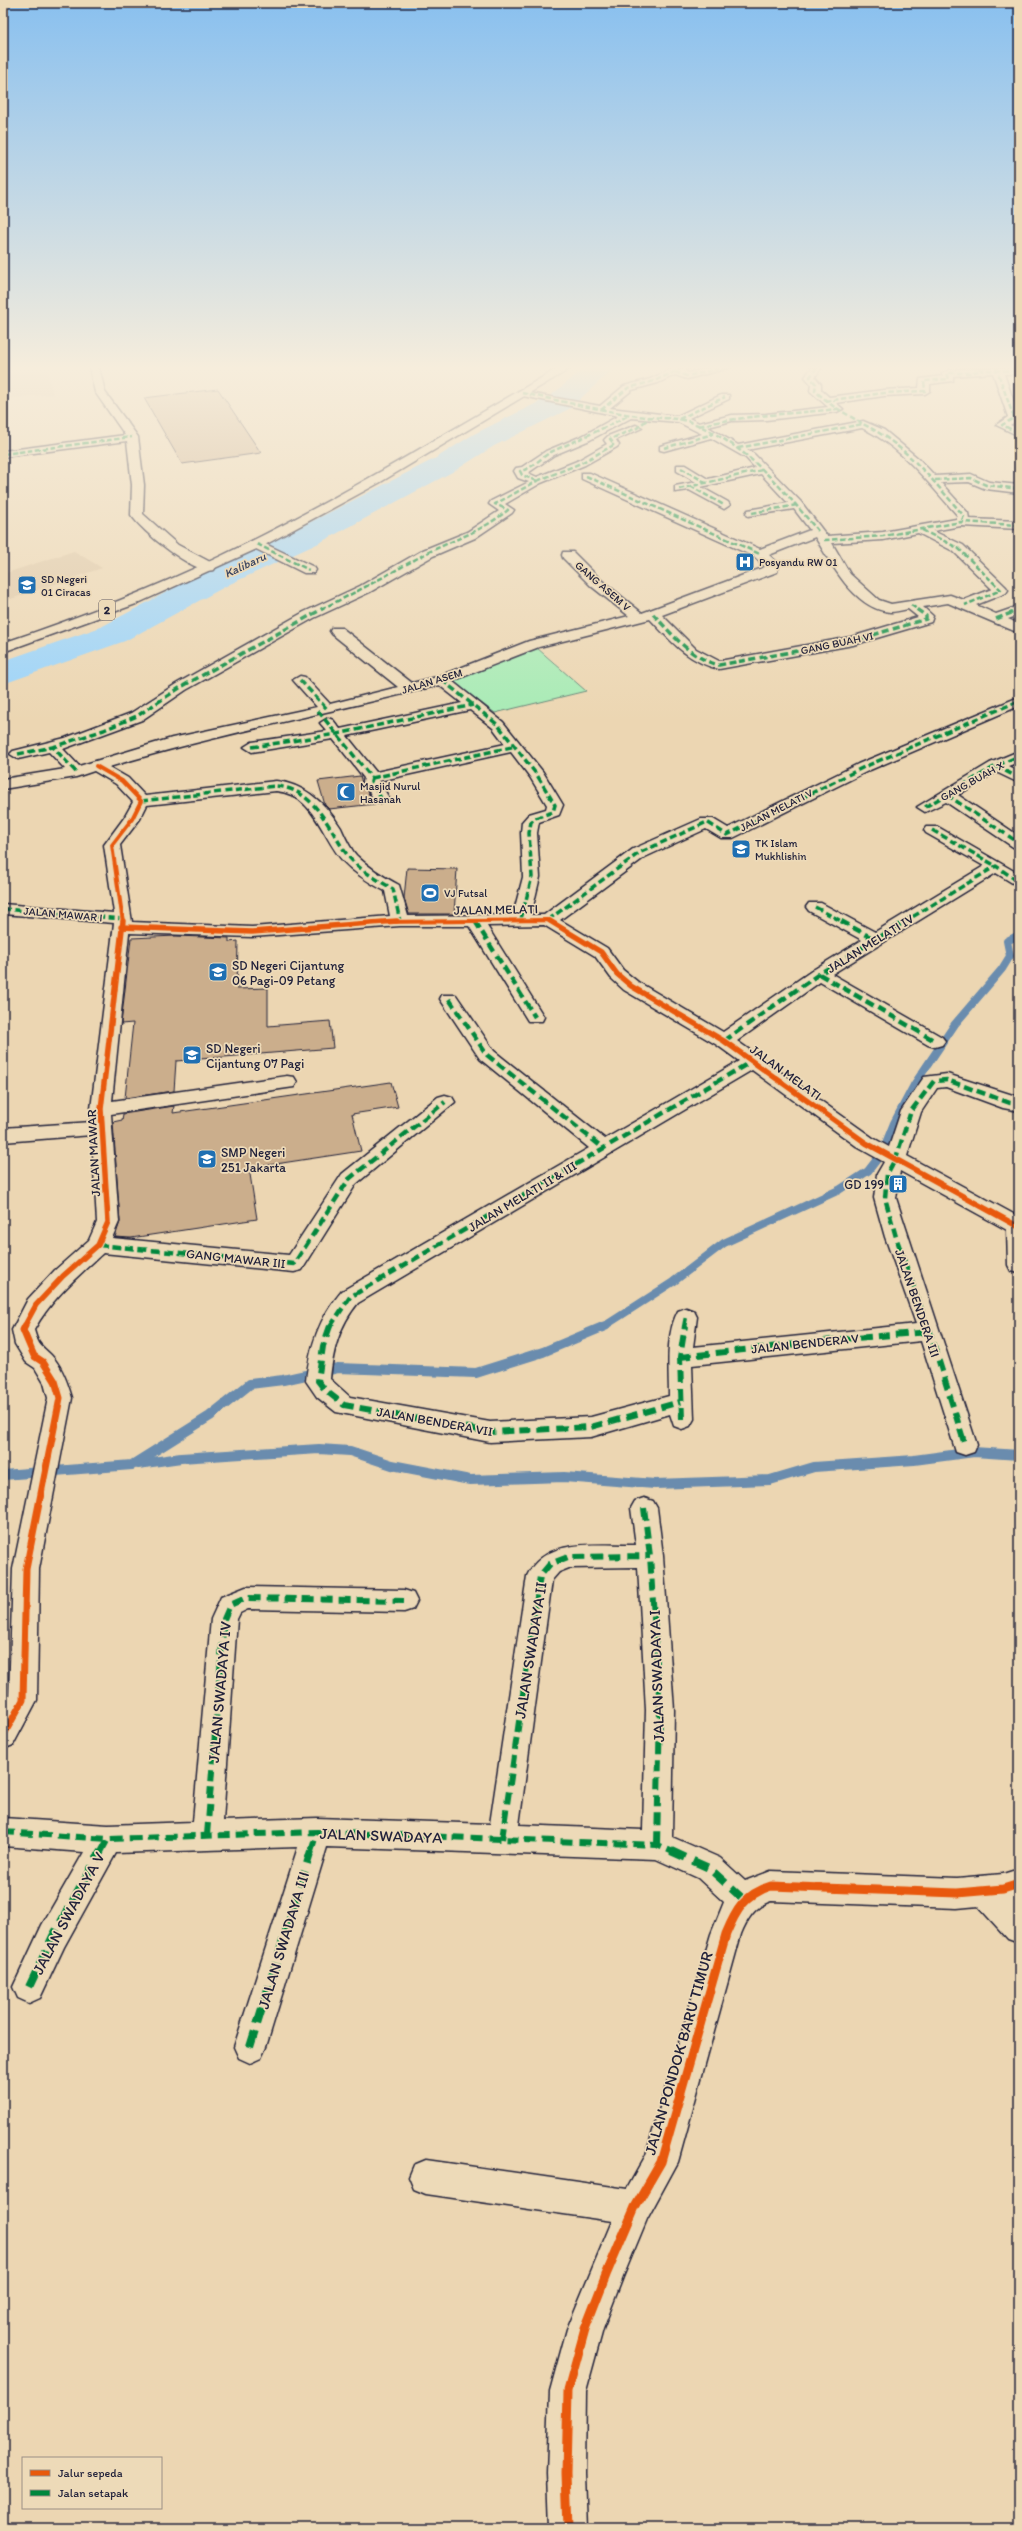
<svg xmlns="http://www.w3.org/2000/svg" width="1022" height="2531" font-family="Itim,sans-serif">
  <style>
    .built { fill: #dec7a5 }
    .green { fill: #a7ebb5; stroke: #648678 }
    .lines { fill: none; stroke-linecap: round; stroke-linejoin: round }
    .stream-far1 { stroke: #6a8cae; stroke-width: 8 }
    .stream { stroke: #6a8cae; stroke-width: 10 }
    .river { fill: #9ad3fa; fill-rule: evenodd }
    .building { fill: #cbae8c; stroke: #22223b }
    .minor-casing { stroke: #22223b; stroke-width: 3 }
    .highway-casing { stroke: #22223b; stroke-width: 3 }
    .minor { fill: #eddab8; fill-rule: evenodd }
    .highway { fill: #eddab8; fill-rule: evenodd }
    .quiet-far4 { stroke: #00873e; stroke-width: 2.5; stroke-dasharray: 5.5 2.5; stroke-linecap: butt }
    .quiet-far3 { stroke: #00873e; stroke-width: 3.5; stroke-dasharray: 7 3.5; stroke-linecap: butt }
    .quiet-far2 { stroke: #00873e; stroke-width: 4.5; stroke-dasharray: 9 4.5; stroke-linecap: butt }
    .quiet-far1 { stroke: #00873e; stroke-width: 6; stroke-dasharray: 12 6; stroke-linecap: butt }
    .quiet { stroke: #00873e; stroke-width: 8; stroke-dasharray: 16 8; stroke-linecap: butt }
    .cycleway-far3-casing { stroke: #eddab8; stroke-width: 6 }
    .cycleway-far2-casing { stroke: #eddab8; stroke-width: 8 }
    .cycleway-far1-casing { stroke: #eddab8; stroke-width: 10 }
    .cycleway-casing { stroke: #eddab8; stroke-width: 12 }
    .cycleway-far3 { stroke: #e8590c; stroke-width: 4 }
    .cycleway-far2 { stroke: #e8590c; stroke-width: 5.5 }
    .cycleway-far1 { stroke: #e8590c; stroke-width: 7 }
    .cycleway { stroke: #e8590c; stroke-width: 9 }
    .labels { text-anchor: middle; stroke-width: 3.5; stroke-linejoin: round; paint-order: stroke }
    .far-poi-label { font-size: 11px; fill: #22223b; stroke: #eddab8; text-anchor: start }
    .far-street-label { font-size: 11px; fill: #22223b; stroke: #eddab8 }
    .far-water-label { font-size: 12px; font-style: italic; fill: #3a4561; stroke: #eddab8 }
    .shield { fill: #eddab8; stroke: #5f5960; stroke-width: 1 }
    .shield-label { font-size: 12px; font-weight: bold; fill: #22223b }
    .street-label { font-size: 13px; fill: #22223b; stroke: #eddab8 }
    .poi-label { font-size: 13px; fill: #22223b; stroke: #eddab8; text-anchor: start }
    .near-street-label { font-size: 16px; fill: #22223b; stroke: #eddab8 }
  </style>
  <rect width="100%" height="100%" fill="#ecd6b2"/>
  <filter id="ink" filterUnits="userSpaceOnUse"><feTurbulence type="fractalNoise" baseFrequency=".025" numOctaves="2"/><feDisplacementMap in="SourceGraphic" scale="8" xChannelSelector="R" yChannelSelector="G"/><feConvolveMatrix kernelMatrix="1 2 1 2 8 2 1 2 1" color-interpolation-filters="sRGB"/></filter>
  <g filter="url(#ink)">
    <g class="built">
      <path d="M47,371L53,394L3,399V375Z"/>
      <path d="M74,551L102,568L8,600L3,596V574Z"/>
    </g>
    <path class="green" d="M537,648L586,691L495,713L450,680Z"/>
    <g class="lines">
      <path class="stream-far1" d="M603,1327L673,1282L724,1243L839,1190L868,1171L882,1153L894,1123L914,1085L955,1024L1002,969L1010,956L1007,941L1019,935"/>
      <g class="stream">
        <path d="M138,1464L181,1458L319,1449L350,1451L392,1465L470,1480L564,1477L655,1484L770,1480L814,1467L914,1460L974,1452L1019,1455"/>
        <path d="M3,1475L132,1465L210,1416L250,1384L283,1380L338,1368L476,1373L543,1352L605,1326"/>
      </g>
      <path class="river" d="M586,367H615L569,409L494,446L456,470L319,543L230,584L125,641L3,684V661L101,627L208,570L297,529L436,458L474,434L549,397Z"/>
    </g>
    <g class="building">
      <path d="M218,389L261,453L182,464L144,398Z"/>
      <path d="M360,776L362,783L375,804L329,809L325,805L318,781Z"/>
      <path d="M407,868L457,869L454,914H409L404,898Z"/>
      <path d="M176,936L229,938V942L238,941L237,989L268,988V1026L330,1021L333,1048L176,1061L174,1091L125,1098L133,1023L121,1024L131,938Z"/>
      <path d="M391,1082L398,1107L352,1114L361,1151L249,1168L257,1219L131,1238L115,1237L120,1222L113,1122L122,1120L123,1114L174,1106L173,1113Z"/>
    </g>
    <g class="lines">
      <g class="minor-casing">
        <g id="minor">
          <path d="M89,367H99L105,392L138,437L144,485L143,514L178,545L214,564L216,567L214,570C194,575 142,531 131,515L132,485L127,441L3,457V451L125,435L95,392Z"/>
          <path d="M676,367H690L684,371L688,373L713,367H732L687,379L675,375L658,383L632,390L610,408L677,416L721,395H729V399L689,418L699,423L732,415L766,414L828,407L810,391L811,384L805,377L812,367H822L815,377L821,384V390L829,397L884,390L919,388L920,379L943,376L942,373C947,367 1008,368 1019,368V374H1004L1019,416L1018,420L1010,425L1019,429V436L996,425L1008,417L993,373L953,376V381L930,384V391L925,394L884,396L836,403L843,409L837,412L766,420L732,421L708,427L738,445L863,421L884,430L919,459L935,476L971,474L989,482L1019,485V493L986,489L969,482L941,483L968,513L969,519L1019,521V529L961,526L933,531L963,545L1006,587L1008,590L1006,593L976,605L996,614L1019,606V615L1008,619L1019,624V633L948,603L923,607L933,616L931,622L853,645L719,669C688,662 671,641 650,619L539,647L452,681L503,722L543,772L563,805L559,815L539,822L537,833L540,877L531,915H544L633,849L701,819H713L728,828L858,764L1019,697V706L870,770L733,838H721L706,829L645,857L560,920L607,948L623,970L638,982L723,1032L813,970L862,940L809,911L806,907L809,903H821L875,932L984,866L926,833L924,830L926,827H938L1019,874V887L996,873L832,974L942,1037L945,1041L942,1045L935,1047L928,1045L820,982L737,1041L873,1138L889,1147L901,1111L924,1077L947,1074L1019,1097V1111L1003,1108L946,1087L937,1088L921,1112L907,1156L1019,1217V1273L1011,1271L1008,1265L1007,1230L900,1171L896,1198L977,1445L974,1452L965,1455L956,1452L921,1341L692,1365L694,1419L690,1426L682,1429L674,1426L670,1414L591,1437L490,1442L336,1412L317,1397L306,1381C310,1346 319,1318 342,1291L589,1148L480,1059L440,999L442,995H456L494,1051L605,1139L739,1061L717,1045L624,990L611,978L595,956L544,925L487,926L544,1017L542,1021H528L469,926H400L252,937L129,933L112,1101L287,1076L294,1077L297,1082L294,1087L287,1088L111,1114L119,1222L112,1238L289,1255L342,1174L438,1097L445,1095L452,1097L455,1102L356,1184L302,1270L294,1272L103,1253C77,1277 51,1299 34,1330C39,1347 40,1344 51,1355C62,1366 68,1384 72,1398L39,1569L37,1700L13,1745L3,1749V1709L9,1698L13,1569L48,1398L44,1383L35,1368L26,1362L15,1344L12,1330L28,1299L55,1270L89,1240L97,1222L92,1135L3,1142V1128L92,1122L91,1109L114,923L3,914V904L114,913L104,845L124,818L133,802L116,784L94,771L76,777L3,789V779L65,769L49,752L18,759L10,754L13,751L65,738L131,713L176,684L304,612L360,586L423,550L467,532L499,511L489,504L491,501L529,482L518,478L514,471L516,468L522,467L546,451L582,436L618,416L518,395V391L600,406L624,386L650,379ZM631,418L678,422L702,434L660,446V450L664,451L711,438L746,458L755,468L708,479L685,465H677V471L696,482L675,486V492L689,490L724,509L730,505L728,502L701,487L761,474L788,503L748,510L746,513L748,516L794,509L810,530L760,549L590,473H582V479L755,557L765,567L642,613L601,580L573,552H563L562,555L563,558L591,586L629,616L529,641L437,677L412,683L342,628H332L330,631L332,634L398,687L330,704L305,677L300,676L293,680L317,707L172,738L79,766L63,749L142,720L186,690L314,618L370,592L433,556L475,538L512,513L514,510L505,504L541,483L585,465L617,447L619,445L616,440L642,428L636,425L608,436L604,440L607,444L577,461L537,477L528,473L554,455L590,440ZM862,428C901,446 929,484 958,516L956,519L883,532L827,536L801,502L754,454L747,450ZM918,533L953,551L992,589L964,600L950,595L891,604L879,600L850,574L832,543L883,540ZM815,537C831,563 854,609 890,612C895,612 902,610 908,609L918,617L851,637L719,661L696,649L662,615L777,572L779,564L769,555ZM439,685L462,703L340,729L333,720L328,718L320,723L327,731L252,742L244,747L252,752L333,739L364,778L363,782L375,801L381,803L389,798L379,781L511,752L530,777L547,805L546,809L529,814L522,822L521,833L523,877L513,915L408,916L399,885C384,877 369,868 356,855C350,848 345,837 341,828C326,804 305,784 276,781L145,796L128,778L109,767C217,734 330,713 439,685ZM470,710L493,728L505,744L376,772L347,736ZM276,791C314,794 322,838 343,861C355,874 370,883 385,891L390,916L252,927L132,922L120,845L140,819L147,805ZM752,1070L859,1148L884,1162L877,1174L874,1198L885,1237L916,1324L693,1347L697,1317L694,1311L686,1308L678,1311C665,1335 669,1369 669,1396L591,1417L490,1422L350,1397L330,1379C333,1350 339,1326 358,1303Z"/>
          <path d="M257,540L314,567L316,570L314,573H304L252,547L251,544L252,541Z"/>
          <path d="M1019,751V762L1008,766L1019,772V783L996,772L958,795L1019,836V848L1013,847L946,802L925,812L917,807L990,763Z"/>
          <path d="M644,1498L653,1501L657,1508L663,1556L674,1710L672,1837L720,1858L745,1881L771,1871L957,1878L1003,1874L1019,1869V1899L1014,1900L1019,1906V1943L1008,1939L978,1906L957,1908L771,1901C755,1906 747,1919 741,1934L678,2162L647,2219L623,2277L603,2329L586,2391L585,2473L587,2528H549L547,2473L550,2391L567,2329L612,2221L426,2194L414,2189L409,2177L414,2165L426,2160L627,2189L646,2155L711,1934L724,1902L698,1878L656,1859L327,1847L266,2047L261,2058L250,2063L239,2058L234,2047L298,1847L116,1853L64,1947L40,1998L29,2003L18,1998L13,1987L42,1925L84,1852L3,1846V1818L108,1825L193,1822L211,1619L221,1597L246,1587L404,1590L413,1593L417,1601L413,1609L404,1612L248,1609L240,1613L237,1619L223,1821L317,1818L490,1824L527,1576C546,1536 599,1546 636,1545L631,1508L635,1501ZM638,1567L646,1710L643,1830L519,1825L552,1580L559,1572L569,1568Z"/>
        </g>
      </g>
      <g class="highway-casing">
        <path id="highway" d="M560,367H573L379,483L261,547L136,604L3,652V643C77,618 150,590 221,556C338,500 448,432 560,367Z"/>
      </g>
      <use href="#minor" class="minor"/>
      <use href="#highway" class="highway"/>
      <g class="quiet-far4">
        <path d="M817,367L810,377L816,384L815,391L833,406L863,424"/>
        <path d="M971,367L984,370L1019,371"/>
        <path d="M996,367L1014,418L1002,425L1019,433"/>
        <path d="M675,372L687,376L727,367"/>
        <path d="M522,393C561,401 599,410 638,416C656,419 676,416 693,423C745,444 783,489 818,531"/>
        <path d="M825,401L884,393L925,391L924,381L949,379L947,373H969L984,370"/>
        <path d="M601,410L628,388L654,381L685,367"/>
        <path d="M679,419L725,397"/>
        <path d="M699,426C744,415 791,414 837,409"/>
        <path d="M664,448L713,434"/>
        <path d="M738,448L863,424C905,444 934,482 964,516L961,522"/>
        <path d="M3,454L132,437"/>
        <path d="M681,468L705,482"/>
        <path d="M586,476L760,554"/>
        <path d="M935,480L971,478L986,485L1019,489"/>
        <path d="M537,481L522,475L520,471C532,469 540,458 551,452C577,440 603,429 629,415"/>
        <path d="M537,481L581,463L612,446L614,444L610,439L637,428L649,418"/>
        <path d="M690,486L724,505"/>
        <path d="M679,489L762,470"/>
        <path d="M752,513L797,505"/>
        <path d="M922,530L958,548L1001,590L965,605"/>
        <path d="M824,540L883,536L961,522L1019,525"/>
        <path d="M257,544L309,570"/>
        <path d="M911,605L917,609"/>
        <path d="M321,609C358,592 392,572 427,553C457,538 481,532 508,510L495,504L537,481"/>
      </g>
      <g class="quiet-far3">
        <path d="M653,614C673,635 690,658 719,665L853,641L926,619V616L915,608"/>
        <path d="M996,619L1019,610"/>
        <path d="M300,680L327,709"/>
        <path d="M442,680L498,725L537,775L555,805L553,812L535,818L531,822L529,833L532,877L521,919"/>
        <path d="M318,711L372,778L371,782L381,798"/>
        <path d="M252,747L337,734L473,705"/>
        <path d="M18,754L53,747"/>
        <path d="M996,766L1019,778"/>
        <path d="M76,772L53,747L104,730L137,716L181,687L324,608"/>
        <path d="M372,778L516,746"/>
        <path d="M947,795L1019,843"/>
        <path d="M141,801L276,786C315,789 328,828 348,856C359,870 378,880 393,889L400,921"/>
        <path d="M925,807L996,766L1019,756"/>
        <path d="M932,830L996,866"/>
        <path d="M815,907L843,922"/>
        <path d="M3,909L124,919"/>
        <path d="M548,920L639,853L707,822L727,835L864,767L1019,701"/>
        <path d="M904,922L996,866L1019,882"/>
      </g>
      <g class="quiet-far2">
        <path d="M475,921L535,1017"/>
        <path d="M841,921L876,940"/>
        <path d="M819,974L935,1041"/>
        <path d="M449,999L487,1055L603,1148"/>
        <path d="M724,1041L819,974L906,921"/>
        <path d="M895,1161L911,1111L934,1081L947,1080L1010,1103L1019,1104"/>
        <path d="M893,1163L887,1174L885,1198L896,1237L928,1327"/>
        <path d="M98,1245L294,1264L349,1179L445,1102"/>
        <path d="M330,1327L350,1297L747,1064"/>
        <path d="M684,1327L686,1317"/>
      </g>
      <g class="quiet-far1">
        <path d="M330,1326L323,1346L318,1381L325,1390L344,1405L490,1432L591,1427L680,1402"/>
        <path d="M928,1326L965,1445"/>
        <path d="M680,1357L842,1339L930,1332"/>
        <path d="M682,1419L680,1357L685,1326"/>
        <path d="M644,1508L650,1556L660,1710L657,1845"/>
        <path d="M3,1832L108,1839L317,1832L657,1845L673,1852"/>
        <path d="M207,1835L224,1619L230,1605L246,1598L404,1601"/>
        <path d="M502,1839L540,1576L550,1564L568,1557L650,1556"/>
        <path d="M101,1852L108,1839"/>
        <path d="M311,1852L317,1832"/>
      </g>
      <g class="quiet">
        <path d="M671,1851L709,1868L743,1899"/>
        <path d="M29,1987L53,1936L101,1851"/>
        <path d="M250,2047L311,1851"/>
      </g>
      <g class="cycleway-far3-casing">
        <g id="cycleway-far3">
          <path d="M96,766L122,781L141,801L132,819L112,845L123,922"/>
          <path d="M384,922L548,920L552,922"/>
        </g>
      </g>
      <g class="cycleway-far2-casing">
        <g id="cycleway-far2">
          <path d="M550,921L601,952L617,974L631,986L724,1041L866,1143L1019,1227"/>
          <path d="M121,927L252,932L397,921"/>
          <path d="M24,1327L36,1305L63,1276L98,1245L108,1222L101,1109L123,921"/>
        </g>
      </g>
      <g class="cycleway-far1-casing">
        <path id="cycleway-far1" d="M3,1736L23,1700L26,1569L60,1398L55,1381L43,1362L34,1356L23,1330L25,1326"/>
      </g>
      <g class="cycleway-casing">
        <path id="cycleway" d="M568,2528L566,2473L568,2391L585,2329L606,2275L635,2207L661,2162L726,1934C736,1910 745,1894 771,1886L957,1893L1003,1889L1019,1884"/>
      </g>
      <use href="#cycleway-far3" class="cycleway-far3"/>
      <use href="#cycleway-far2" class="cycleway-far2"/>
      <use href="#cycleway-far1" class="cycleway-far1"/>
      <use href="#cycleway" class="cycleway"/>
    </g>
  </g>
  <linearGradient id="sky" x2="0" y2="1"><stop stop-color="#89c0ef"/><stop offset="0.51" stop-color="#f6eddc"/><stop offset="1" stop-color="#f6eddc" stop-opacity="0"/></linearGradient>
  <rect width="1022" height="721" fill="url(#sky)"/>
  <defs>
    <g id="hospital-square" transform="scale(1)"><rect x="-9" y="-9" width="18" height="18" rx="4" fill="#1f6fb2" stroke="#eddab8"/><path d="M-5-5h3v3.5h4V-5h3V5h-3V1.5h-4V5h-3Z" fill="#fff"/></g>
    <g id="school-square" transform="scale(1)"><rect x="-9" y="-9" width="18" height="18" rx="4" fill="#1f6fb2" stroke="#eddab8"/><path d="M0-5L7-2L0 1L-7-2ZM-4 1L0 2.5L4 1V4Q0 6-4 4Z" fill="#fff"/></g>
    <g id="mosque-square" transform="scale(1)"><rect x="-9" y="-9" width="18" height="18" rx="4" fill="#1f6fb2" stroke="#eddab8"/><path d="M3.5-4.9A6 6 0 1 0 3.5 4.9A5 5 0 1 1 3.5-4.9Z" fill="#fff"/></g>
    <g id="stadium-square" transform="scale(1)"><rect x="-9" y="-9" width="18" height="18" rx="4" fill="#1f6fb2" stroke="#eddab8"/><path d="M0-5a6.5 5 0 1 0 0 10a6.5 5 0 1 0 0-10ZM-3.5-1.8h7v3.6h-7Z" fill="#fff"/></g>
    <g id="building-square" transform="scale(1)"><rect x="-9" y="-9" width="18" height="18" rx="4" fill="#1f6fb2" stroke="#eddab8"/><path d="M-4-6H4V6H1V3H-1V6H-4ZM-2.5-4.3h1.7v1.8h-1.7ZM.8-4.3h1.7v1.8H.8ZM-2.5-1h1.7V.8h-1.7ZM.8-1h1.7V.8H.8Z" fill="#fff"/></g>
  </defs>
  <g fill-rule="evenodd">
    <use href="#hospital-square" x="745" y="562"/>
    <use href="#school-square" x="27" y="585"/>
    <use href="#mosque-square" x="346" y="792"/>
    <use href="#school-square" x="741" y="849"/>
    <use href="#stadium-square" x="430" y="893"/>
    <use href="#school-square" x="218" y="972"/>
    <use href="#school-square" x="192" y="1055"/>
    <use href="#school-square" x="207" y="1159"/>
    <use href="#building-square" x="898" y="1184"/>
  </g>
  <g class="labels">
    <g class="far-poi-label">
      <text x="759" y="566">Posyandu RW 01</text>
      <text x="41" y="583">SD Negeri<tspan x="41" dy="13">01 Ciracas</tspan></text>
      <text x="360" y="790">Masjid Nurul<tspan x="360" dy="13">Hasanah</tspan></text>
      <text x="755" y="847">TK Islam<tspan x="755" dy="13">Mukhlishin</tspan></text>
      <text x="444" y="897">VJ Futsal</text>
    </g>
    <g class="far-street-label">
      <text transform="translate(603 586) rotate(41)" y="4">GANG ASEM V</text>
      <text transform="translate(837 643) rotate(-12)" y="4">GANG BUAH VI</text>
      <text transform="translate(432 681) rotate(-17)" y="4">JALAN ASEM</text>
      <text transform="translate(972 781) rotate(-29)" y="4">GANG BUAH X</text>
      <text transform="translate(776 810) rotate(-27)" y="4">JALAN MELATI V</text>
      <text transform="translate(63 914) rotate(5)" y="4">JALAN MAWAR I</text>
    </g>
    <g class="far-water-label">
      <text transform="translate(245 565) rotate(-25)" y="4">Kalibaru</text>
    </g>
    <rect class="shield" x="99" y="600" width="16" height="20" rx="3"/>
    <g class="shield-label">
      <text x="107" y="614">2</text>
    </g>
    <g class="street-label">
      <text transform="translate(496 909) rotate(-1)" y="5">JALAN MELATI</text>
      <text transform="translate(870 943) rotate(-32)" y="5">JALAN MELATI IV</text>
      <text transform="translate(786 1072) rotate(36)" y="5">JALAN MELATI</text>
      <text transform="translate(93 1153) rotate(-93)" y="5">JALAN MAWAR</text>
      <text transform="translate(522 1196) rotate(-31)" y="5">JALAN MELATI II &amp; III</text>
      <text transform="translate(236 1258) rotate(6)" y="5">GANG MAWAR III</text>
      <text transform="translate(918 1303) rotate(71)" y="5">JALAN BENDERA III</text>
      <text transform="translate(805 1343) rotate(-6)" y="5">JALAN BENDERA V</text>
      <text transform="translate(435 1421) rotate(10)" y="5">JALAN BENDERA VII</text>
    </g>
    <g class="poi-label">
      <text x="232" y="970">SD Negeri Cijantung<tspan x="232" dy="15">06 Pagi-09 Petang</tspan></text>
      <text x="206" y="1053">SD Negeri<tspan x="206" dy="15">Cijantung 07 Pagi</tspan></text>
      <text x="221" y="1157">SMP Negeri<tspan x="221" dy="15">251 Jakarta</tspan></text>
      <text x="884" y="1189" text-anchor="end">GD 199</text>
    </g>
    <g class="near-street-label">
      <text transform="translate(530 1650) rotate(-81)" y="6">JALAN SWADAYA II</text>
      <text transform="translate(656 1676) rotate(-92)" y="6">JALAN SWADAYA I</text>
      <text transform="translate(219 1692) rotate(-85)" y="6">JALAN SWADAYA IV</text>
      <text transform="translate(381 1835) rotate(2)" y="6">JALAN SWADAYA</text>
      <text transform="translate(68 1913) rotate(-62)" y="6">JALAN SWADAYA V</text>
      <text transform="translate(283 1940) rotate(-73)" y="6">JALAN SWADAYA III</text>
      <text transform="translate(678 2053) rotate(-74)" y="6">JALAN PONDOK BARU TIMUR</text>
    </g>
  </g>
  <rect width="1022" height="2531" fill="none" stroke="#eddab8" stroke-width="16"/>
  <rect x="8" y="8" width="1006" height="2515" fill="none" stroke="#22223b" stroke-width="1.5" filter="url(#ink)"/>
  <rect x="22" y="2457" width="140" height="52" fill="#eddab8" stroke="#9c9086"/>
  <rect x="30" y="2470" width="20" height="6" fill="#e8590c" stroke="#9c9086"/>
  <text x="58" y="2477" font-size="12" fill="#22223b">Jalur sepeda</text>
  <rect x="30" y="2490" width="20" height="6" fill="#00873e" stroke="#9c9086"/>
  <text x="58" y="2497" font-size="12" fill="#22223b">Jalan setapak</text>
</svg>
